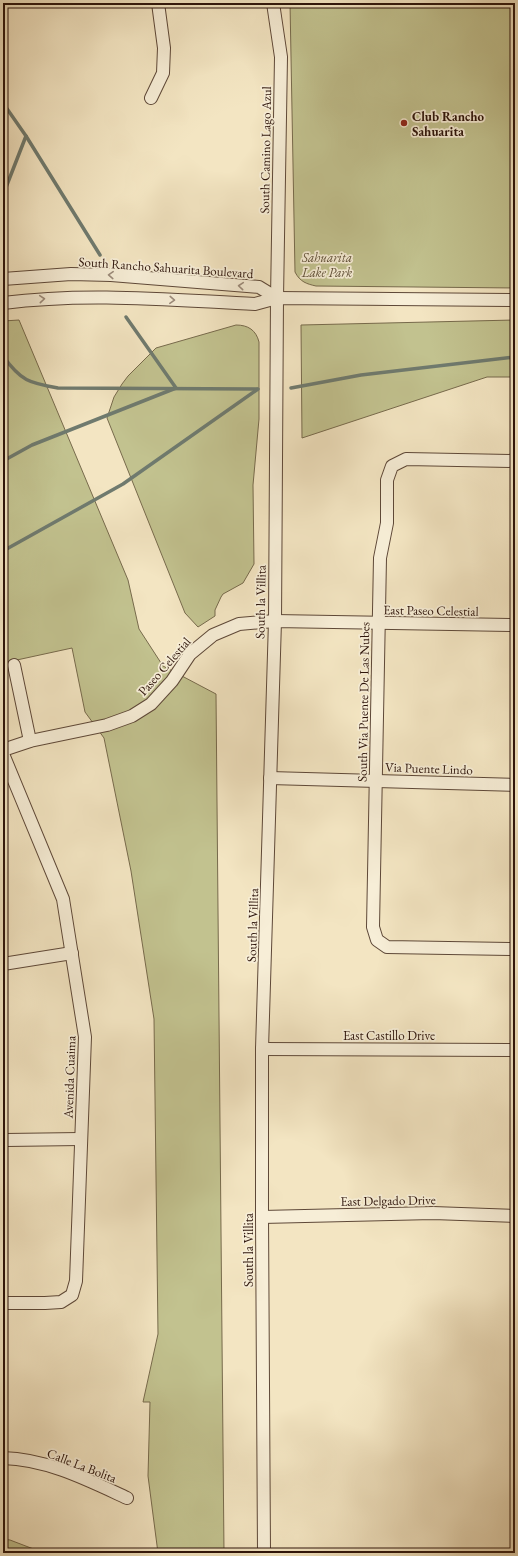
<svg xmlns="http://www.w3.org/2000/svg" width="518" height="1556" font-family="'EB Garamond',serif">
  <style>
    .green { fill: #c2c28f; stroke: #776a4c }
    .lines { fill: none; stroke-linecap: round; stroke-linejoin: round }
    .stream { stroke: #6f7a6e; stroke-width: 3.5 }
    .minor-casing { stroke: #5e4838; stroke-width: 14 }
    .minor { stroke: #f7eed7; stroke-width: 12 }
    .oneway { stroke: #9c8b7b }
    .poi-dot { fill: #8f2418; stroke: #f7eed7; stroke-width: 1.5 }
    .labels { text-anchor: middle; stroke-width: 3.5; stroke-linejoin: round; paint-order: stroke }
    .poi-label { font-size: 13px; font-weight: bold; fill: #2c130a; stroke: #f7eed7; text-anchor: start }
    .street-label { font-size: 13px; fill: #2c130a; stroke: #f7eed7 }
    .park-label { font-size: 13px; font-style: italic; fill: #605039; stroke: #f7eed7 }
  </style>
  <rect width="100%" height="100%" fill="#f3e5c2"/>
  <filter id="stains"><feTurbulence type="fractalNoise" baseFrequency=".005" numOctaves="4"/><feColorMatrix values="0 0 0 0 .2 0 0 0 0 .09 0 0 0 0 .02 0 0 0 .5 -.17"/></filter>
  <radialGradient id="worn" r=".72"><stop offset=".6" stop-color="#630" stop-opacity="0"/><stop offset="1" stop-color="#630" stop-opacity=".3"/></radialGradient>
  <g class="green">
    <path d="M290,3H515V288L316,286C307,284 300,282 295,272Z"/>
    <path d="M19,320L128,580L139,629L163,666L216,694L224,1553H158L148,1476L150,1402H143L158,1334L154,1019L131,871L104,738L85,712L72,648L3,663V321Z"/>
    <path d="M515,320V377H487L302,438L301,325Z"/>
    <path d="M236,325C248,325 256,330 259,342V419L253,485L254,564L243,583L223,594L221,597L215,610V616L198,627L185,613L107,418L114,397L122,384L128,376L156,348Z"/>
    <path d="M3,1539L10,1540L44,1553H3Z"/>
  </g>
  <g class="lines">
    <g class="stream">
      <path d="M3,103L26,136L3,195"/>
      <path d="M26,136L100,255"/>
      <path d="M3,356C21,381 29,383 58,388L257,389"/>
      <path d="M291,388L361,375L515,357"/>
      <path d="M3,461L32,445L176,388L126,317"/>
      <path d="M3,551L123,484L258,389"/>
    </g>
    <g class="minor-casing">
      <g id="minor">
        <path d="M151,98L163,73L164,48L158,3"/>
        <path d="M3,279L71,274L111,275L259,287L277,298"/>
        <path d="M3,303C88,292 170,300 255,304L277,298L515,300"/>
        <path d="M515,461L406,459L392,466L387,480V523L380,558L373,927L377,940L387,947L515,949"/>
        <path d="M14,665L30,741"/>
        <path d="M3,750L30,741L107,725L132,716L151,704L172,681L190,654L213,635L239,624L275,621L515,625"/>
        <path d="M3,754L63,899L85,1037L76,1281L72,1295L61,1302L45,1303H3"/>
        <path d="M270,778L515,785"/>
        <path d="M3,964L72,953"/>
        <path d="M262,1049L515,1050"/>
        <path d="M6,1140L80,1139"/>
        <path d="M262,1217L433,1213L515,1216"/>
        <path d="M3,1458C47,1459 88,1480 127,1498"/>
        <path d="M264,1553L262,1217V1049L275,621L277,298L281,57L273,3"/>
      </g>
    </g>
    <use href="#minor" class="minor"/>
  </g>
  <defs><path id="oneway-chevron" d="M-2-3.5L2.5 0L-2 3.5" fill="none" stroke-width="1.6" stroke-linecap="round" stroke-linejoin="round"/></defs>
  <g class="oneway">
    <use href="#oneway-chevron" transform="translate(111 275) rotate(-177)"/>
    <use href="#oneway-chevron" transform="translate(241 286) rotate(-175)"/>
    <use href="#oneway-chevron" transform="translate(42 299) rotate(-5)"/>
    <use href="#oneway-chevron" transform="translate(172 300) rotate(3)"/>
  </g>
  <circle class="poi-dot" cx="404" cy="123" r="4"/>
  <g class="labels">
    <g class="poi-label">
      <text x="412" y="121">Club Rancho<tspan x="412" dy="15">Sahuarita</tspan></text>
    </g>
    <g class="street-label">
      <text transform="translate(265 150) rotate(-89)" y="5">South Camino Lago Azul</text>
      <text transform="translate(166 267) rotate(4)" y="5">South Rancho Sahuarita Boulevard</text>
      <text transform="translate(260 602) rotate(-89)" y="5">South la Villita</text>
      <text transform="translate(431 610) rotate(1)" y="5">East Paseo Celestial</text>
      <text transform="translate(164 666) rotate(-49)" y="5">Paseo Celestial</text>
      <text transform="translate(363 702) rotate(-89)" y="5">South Via Puente De Las Nubes</text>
      <text transform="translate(429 768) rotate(2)" y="5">Via Puente Lindo</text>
      <text transform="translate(252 925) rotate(-88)" y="5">South la Villita</text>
      <text x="389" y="1040">East Castillo Drive</text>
      <text transform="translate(69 1077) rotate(-88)" y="5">Avenida Cuaima</text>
      <text transform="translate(388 1200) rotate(-1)" y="5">East Delgado Drive</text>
      <text transform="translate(248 1250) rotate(-90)" y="5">South la Villita</text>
      <text transform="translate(82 1465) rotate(21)" y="5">Calle La Bolita</text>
    </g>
    <g class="park-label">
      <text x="327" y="262">Sahuarita<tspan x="327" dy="15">Lake Park</tspan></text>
    </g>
  </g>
  <rect width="518" height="1556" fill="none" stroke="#f3e5c2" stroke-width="16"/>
  <rect x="4" y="4" width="510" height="1548" fill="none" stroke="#2c130a" stroke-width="2"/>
  <rect x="8" y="8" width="502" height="1540" fill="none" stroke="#2c130a"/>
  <rect width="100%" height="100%" filter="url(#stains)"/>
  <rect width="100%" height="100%" fill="url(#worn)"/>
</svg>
